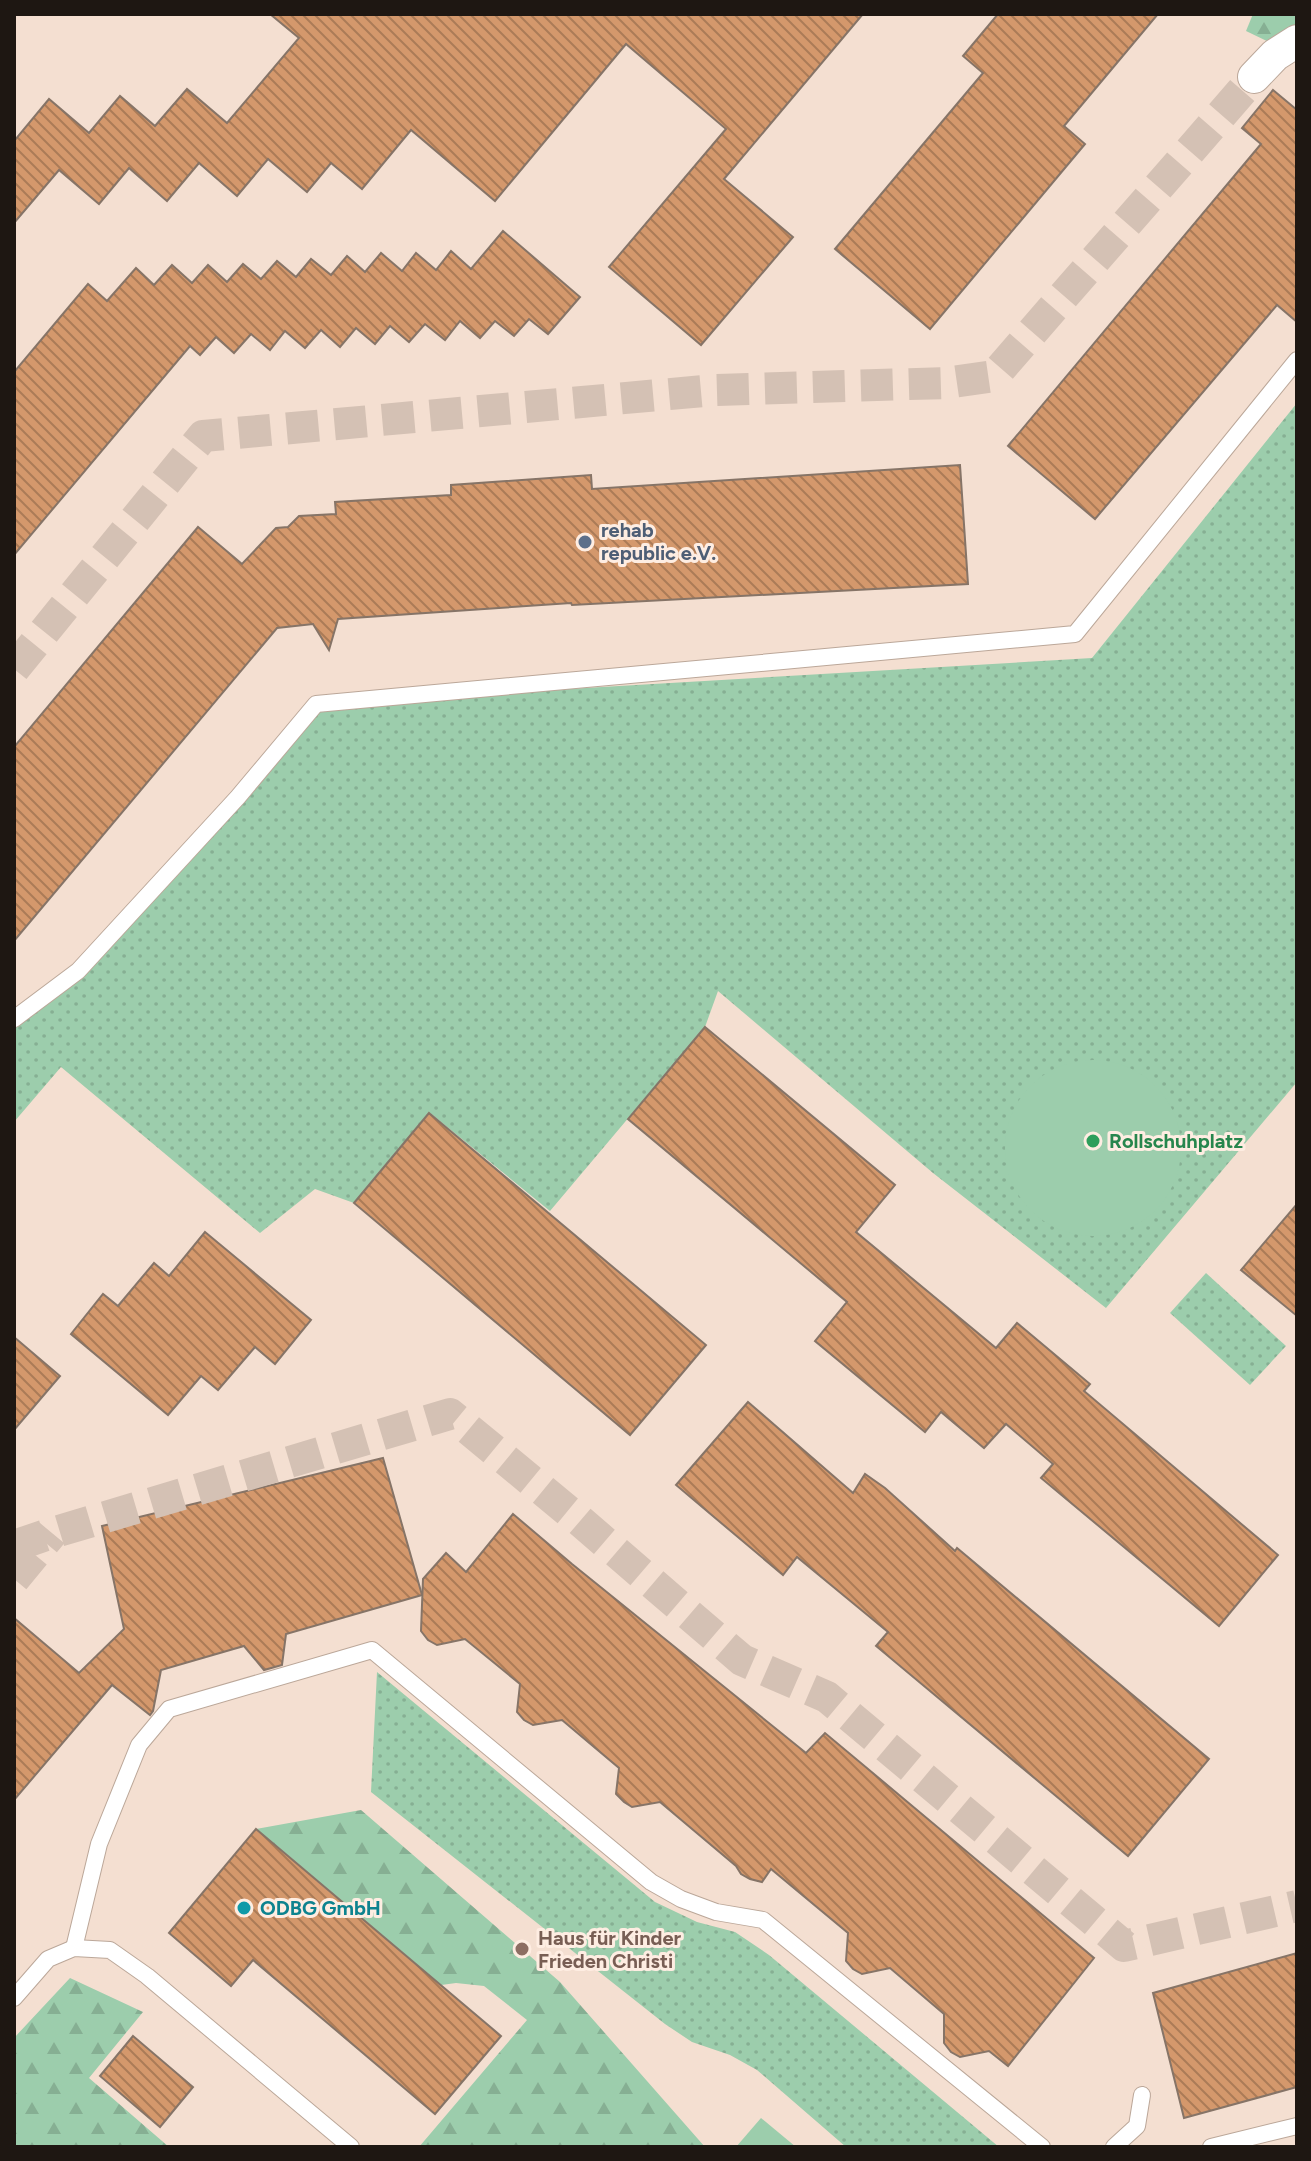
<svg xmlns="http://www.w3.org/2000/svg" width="1311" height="2161" font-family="Figtree,sans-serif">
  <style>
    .green { fill: url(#green-dots) }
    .forest { fill: url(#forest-firs) }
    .pitch { fill: #9ccdac }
    .building { fill: url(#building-back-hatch); stroke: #867467; stroke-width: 2 }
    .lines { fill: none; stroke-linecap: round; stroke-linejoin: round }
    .street-tunnel { stroke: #d4c1b4; stroke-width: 32; stroke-dasharray: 32 16; stroke-linecap: butt }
    .lane-casing { stroke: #bba799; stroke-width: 18 }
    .street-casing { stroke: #bba799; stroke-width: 34 }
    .lane { stroke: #fff; stroke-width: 16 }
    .street { stroke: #fff; stroke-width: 32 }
    .service-dot { fill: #5c6f8a; stroke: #feede2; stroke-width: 3 }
    .leisure-dot { fill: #2e9e5b; stroke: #feede2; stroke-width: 3 }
    .culture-dot { fill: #0f9aa8; stroke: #feede2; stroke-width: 3 }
    .education-dot { fill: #8d6e63; stroke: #feede2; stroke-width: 3 }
    .labels { text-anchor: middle; stroke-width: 6; stroke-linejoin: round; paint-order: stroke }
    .service-label { font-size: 20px; font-weight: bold; fill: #4e5e75; stroke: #feede2; text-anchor: start }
    .leisure-label { font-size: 20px; font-weight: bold; fill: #27864d; stroke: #feede2; text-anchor: start }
    .culture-label { font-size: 20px; font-weight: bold; fill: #0d838f; stroke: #feede2; text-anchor: start }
    .education-label { font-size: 20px; font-weight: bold; fill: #785e54; stroke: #feede2; text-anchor: start }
  </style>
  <defs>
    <pattern id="green-dots" width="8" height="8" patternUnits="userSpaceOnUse" patternTransform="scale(2)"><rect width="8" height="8" fill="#9ccdac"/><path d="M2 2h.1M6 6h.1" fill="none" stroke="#86af93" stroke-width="1.8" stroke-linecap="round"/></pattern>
    <pattern id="forest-firs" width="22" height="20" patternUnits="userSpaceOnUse" patternTransform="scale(2)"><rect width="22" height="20" fill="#9ccdac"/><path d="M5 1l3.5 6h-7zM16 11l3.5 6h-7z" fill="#86af93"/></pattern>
    <pattern id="building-back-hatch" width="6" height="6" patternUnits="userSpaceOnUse" patternTransform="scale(2)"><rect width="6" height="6" fill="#d4986c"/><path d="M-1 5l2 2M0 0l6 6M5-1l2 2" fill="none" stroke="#ab7b57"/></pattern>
  </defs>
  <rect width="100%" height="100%" fill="#f4dfd1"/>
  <g class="green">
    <path d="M1297,403V1082L1106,1308L933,1173L718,991L705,1027L550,1211L430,1113L354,1203L315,1189L260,1233L61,1067L14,1122V1019L71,971L316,704L1092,658Z"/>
    <path d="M1206,1273L1286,1346L1250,1385L1170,1313Z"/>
    <path d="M377,1672L655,1902L697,1922L735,1932L769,1955L999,2147H846L757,2070L730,2055L692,2042L665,2024L371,1792Z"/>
  </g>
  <g class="forest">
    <path d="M1253,14H1297V26L1273,44L1246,31Z"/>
    <path d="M361,1810L560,1982L705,2147H419L527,2020L484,1986L456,1983L412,1989L256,1829Z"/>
    <path d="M70,1978L143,2012L89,2078L169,2147H14V2038Z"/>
  </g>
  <g class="pitch">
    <circle cx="1093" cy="1148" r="88"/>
    <path d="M761,2118L796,2147H736Z"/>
  </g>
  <g class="building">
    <path d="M270,14H863L724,179L793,237L701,345L609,267L726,129L626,44L495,201L411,130L362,189L331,163L307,192L268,159L237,196L199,163L167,201L129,168L99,204L59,170L14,223V141L49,99L89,133L120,96L155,126L187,89L227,123L299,38Z"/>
    <path d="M998,14H1158L1064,126L1085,144L930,329L835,249L983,73L963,56Z"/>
    <path d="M1273,90L1297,110V322L1277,305L1095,519L1008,446L1261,144L1242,128Z"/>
    <path d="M503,231L580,297L548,334L529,319L514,336L495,321L480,338L460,321L445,340L425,324L409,342L390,326L375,344L356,328L340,347L321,330L305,348L285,331L270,350L251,334L234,353L216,337L200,355L190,346L14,555V372L88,284L107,301L136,268L154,285L172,265L192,283L208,265L227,282L243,264L261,279L277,261L296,277L311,259L331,275L347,256L365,272L381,253L402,271L416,253L436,270L451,251L471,269Z"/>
    <path d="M960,465L968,584L572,605L571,603L338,619L329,650L313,624L277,628L14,941V747L198,527L242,564L276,528L288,527L299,516L336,514L335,502L451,495V485L591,475L592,489Z"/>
    <path d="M705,1027L895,1185L856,1232L996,1348L1017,1323L1090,1384L1084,1391L1278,1555L1219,1626L1041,1478L1053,1464L1006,1424L984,1448L941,1412L925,1432L815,1341L847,1302L628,1119Z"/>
    <path d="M429,1113L706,1345L630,1435L354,1203Z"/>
    <path d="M1297,1204V1316L1241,1270Z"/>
    <path d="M205,1232L311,1320L275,1364L255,1347L218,1390L201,1376L168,1415L71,1334L103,1294L118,1306L154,1263L169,1276Z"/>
    <path d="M14,1337L60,1376L14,1430Z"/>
    <path d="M748,1402L853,1493L865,1474L885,1488L955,1551L957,1548L1209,1759L1128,1856L876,1646L888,1632L797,1557L783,1575L676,1485Z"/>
    <path d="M383,1458L422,1595L286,1634L282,1665L264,1670L244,1646L161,1670L153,1711L150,1715L112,1685L14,1800V1618L79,1673L124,1629L102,1526Z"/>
    <path d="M513,1514L572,1564L806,1753L825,1733L1094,1958L1008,2066L989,2051L960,2057L951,2052L944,2043V2014L890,1968L862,1974L853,1969L846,1961L848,1933L771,1869L762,1882L750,1879L741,1874L736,1866L660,1802L632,1807L624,1802L616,1794L619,1768L562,1720L533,1725L524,1720L517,1712L520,1684L465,1639L437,1645L428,1640L421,1631L423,1579L446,1553L466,1572Z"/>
    <path d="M256,1829L501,2036L435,2114L253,1960L231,1986L169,1933Z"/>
    <path d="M1297,1953V2087L1184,2118L1153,1993Z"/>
    <path d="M133,2036L193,2087L160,2127L100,2076Z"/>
  </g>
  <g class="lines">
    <g class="street-tunnel">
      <path d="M14,669L203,436L715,390L946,383L994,376L1254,77"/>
      <path d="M14,1546L52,1533L450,1414L579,1520L742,1660L827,1697L1124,1946L1297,1906"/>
      <path d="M14,1579L52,1533"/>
    </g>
    <g class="lane-casing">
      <g id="lane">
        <path d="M14,1019L78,971L238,797L316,704L1075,634L1297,360"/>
        <path d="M74,1948L99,1844L139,1745L169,1709L372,1650L651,1882L681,1899L716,1912L763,1920L1042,2147"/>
        <path d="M14,1998L48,1959L74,1948L110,1950L147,1976L351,2147"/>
        <path d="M1114,2147L1137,2126L1142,2095"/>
        <path d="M1211,2147L1297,2126"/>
      </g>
    </g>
    <g class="street-casing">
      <path id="street" d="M1254,77L1275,55L1297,41"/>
    </g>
    <use href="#lane" class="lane"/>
    <use href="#street" class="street"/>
  </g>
  <circle class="service-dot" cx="585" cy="542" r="8"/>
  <circle class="leisure-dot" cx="1093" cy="1141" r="8"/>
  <circle class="culture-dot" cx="244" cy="1908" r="8"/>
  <circle class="education-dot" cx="522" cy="1949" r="8"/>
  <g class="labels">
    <g class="service-label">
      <text x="601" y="537">rehab<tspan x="601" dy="23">republic e.V.</tspan></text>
    </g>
    <g class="leisure-label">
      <text x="1109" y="1148">Rollschuhplatz</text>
    </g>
    <g class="culture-label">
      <text x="260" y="1915">ODBG GmbH</text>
    </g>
    <g class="education-label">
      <text x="538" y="1945">Haus für Kinder<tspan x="538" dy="23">Frieden Christi</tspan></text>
    </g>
  </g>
  <rect width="1311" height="2161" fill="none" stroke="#1e1712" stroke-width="32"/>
</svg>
